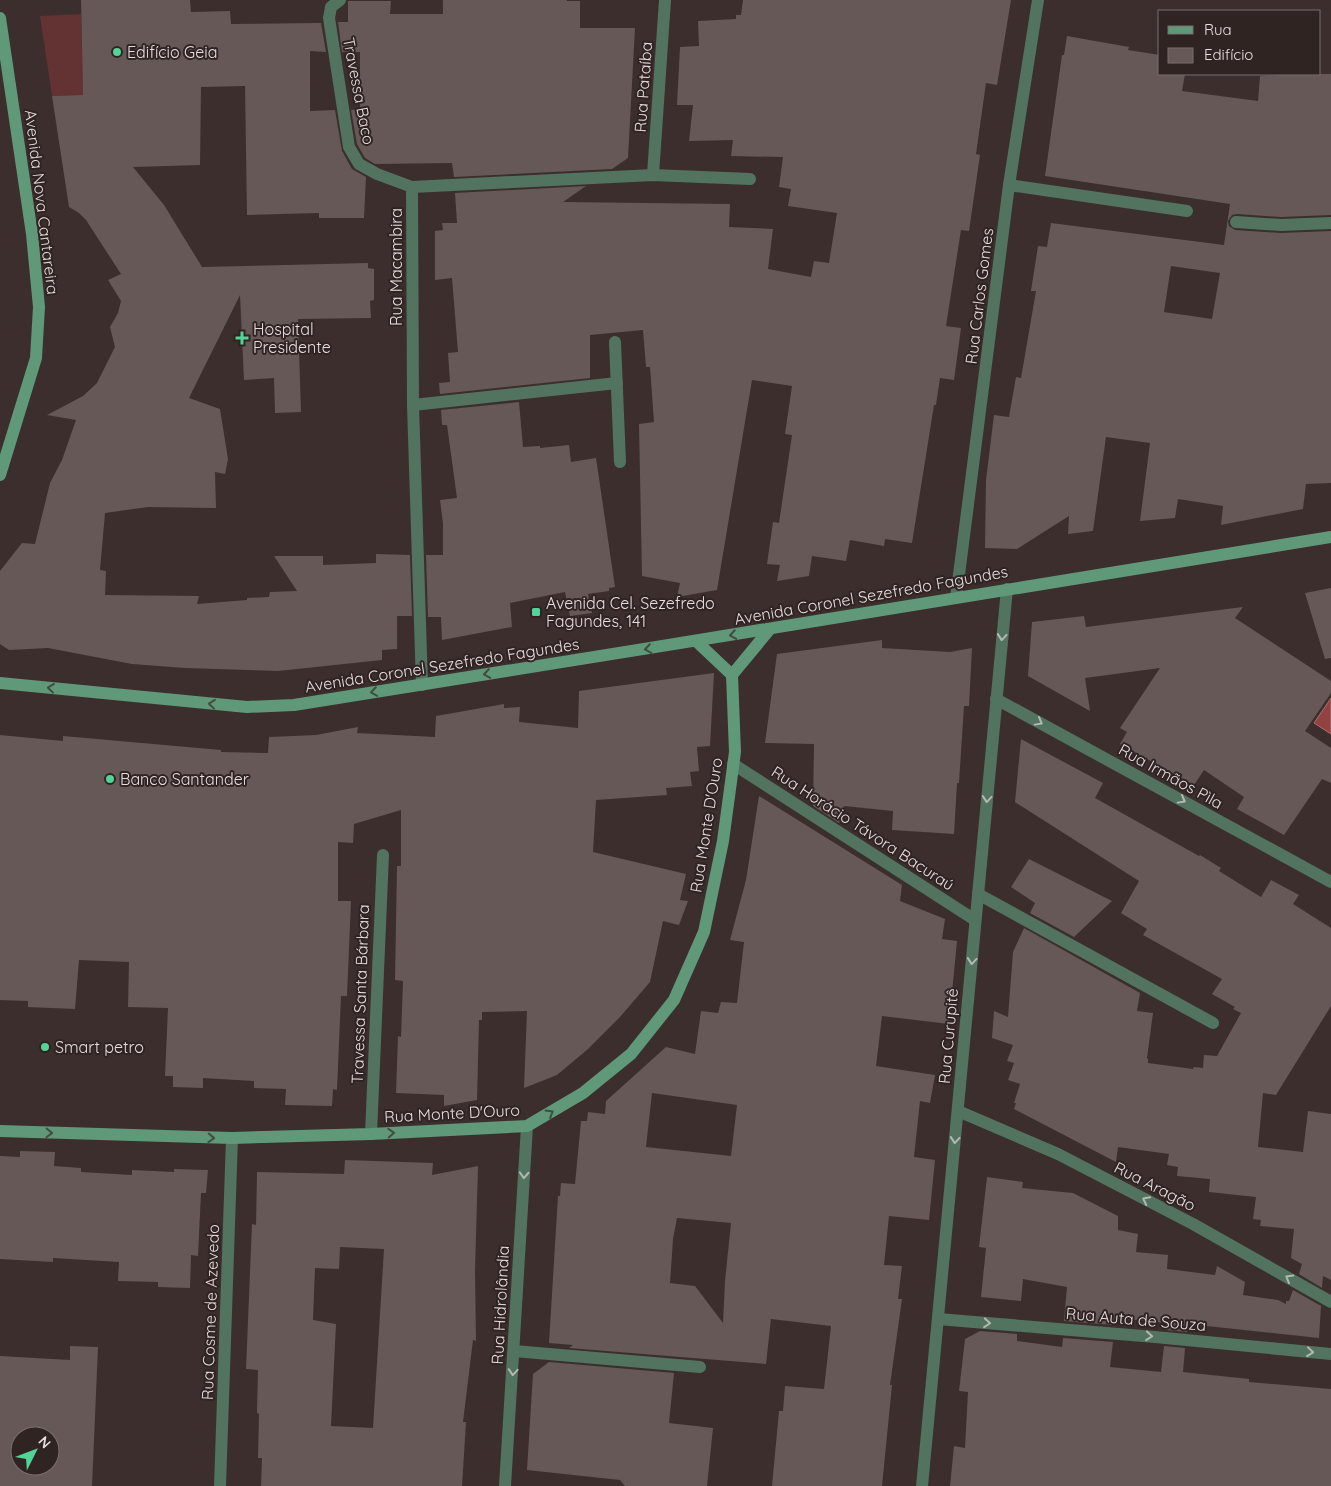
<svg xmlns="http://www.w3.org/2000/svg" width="1331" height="1486" font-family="Quicksand,sans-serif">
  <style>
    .green { fill: #623332 }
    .water { fill: #934242; stroke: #ac7171 }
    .building { fill: #665857; fill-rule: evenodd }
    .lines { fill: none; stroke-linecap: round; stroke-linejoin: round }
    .street { stroke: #517360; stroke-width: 12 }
    .secondary { stroke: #60987a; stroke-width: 12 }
    .oneway { stroke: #414d41 }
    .oneway2 { stroke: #b2b9b2 }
    .poi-dot { fill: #52d397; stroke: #302423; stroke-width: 2 }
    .labels { text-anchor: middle; stroke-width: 4; stroke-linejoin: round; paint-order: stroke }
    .poi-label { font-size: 16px; fill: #e7dede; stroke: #302423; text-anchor: start }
    .street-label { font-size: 16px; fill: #e7dede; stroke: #302423 }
  </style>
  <rect width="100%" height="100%" fill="#3b2e2d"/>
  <path class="green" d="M81,14L83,95L52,96L40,16Z"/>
  <path class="water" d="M1331,698V734L1314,723Z"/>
  <g class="building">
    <path d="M81,0H190L191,12L230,11L231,24L321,23L326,52L310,51V111L335,110L342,151L352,169L366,177L364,218H319V213L247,215L245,86L201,87L200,165L133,167L164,205L202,267L368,263V268L374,269V300L370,301L371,318L298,319L301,412L275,413L274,378L244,380L240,295L189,398L220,409L228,459L225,474L215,472L216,508L148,507L105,513L100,570L106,571L105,595L199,596L197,604L247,600V598L269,597L270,592L297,591L274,556H323V565L376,563V554L410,555L412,616H397V649L382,650V660L278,671L185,668L132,664L48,648L9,650L0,644V571L22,543L35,544L50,483L62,460L76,420L47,415L83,396L97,383L115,347L110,327L118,313L121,301L108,280L121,274L86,220L79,213L69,207L52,96L83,95Z"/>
    <path d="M443,0H567V1H580V28H635L628,158L612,169L454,177L452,163L375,164L365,158L357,144L351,110L360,109V52H342L338,22H348V1H391L390,14H443Z"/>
    <path d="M743,0H1011L997,85L986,83L976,154L980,155L969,231L961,230L953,281L946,326L961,328L954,380L940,378L936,405H934L912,543L885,539L884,546L850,540L846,561L812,556L809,576L777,581L780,565L767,564L773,522L779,523L792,435L785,434L792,386L752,380L717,590L677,597L680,583L642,576L639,424L654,422L650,367H646L643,330L590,335V378L440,394L439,383L450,382L448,353L458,352L452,278L435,280V231L443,230L442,223H457L455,193L586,186L563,202L730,204L729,227L773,229L768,269L811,277L814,261L829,263L837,213L788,206L791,189L779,187L783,157L731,156L733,140L689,141L693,105H677L680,47L699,46L698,21L736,19V15H741Z"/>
    <path d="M1067,36L1129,47L1128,50L1160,55V74H1185L1182,91L1258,101L1260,76L1293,74H1331V215L1281,217L1237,214L1232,215L1228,221L1229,226L1235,230L1281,233L1331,231V483L1306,484L1303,509L1221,525L1223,506L1178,499L1175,518L1140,521L1150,443L1106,437L1093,531L1068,534L1069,516L1017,549L985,548L986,480L994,415L1009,417L1016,377L1021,378L1036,291H1031L1038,246L1047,247L1051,223L1224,245L1230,204L1045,176L1062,55H1064ZM1171,266L1220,273L1212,319L1164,312Z"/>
    <path d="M519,402L523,447L540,446V448L569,445L571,462L596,458L615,587L609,588V591L588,594L592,613L570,616L565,592L510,603L512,627L442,640L441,617H428L426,555H443V524L440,500L457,498L447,425H442L441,410Z"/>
    <path d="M1331,588V658L1325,659L1305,593Z"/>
    <path d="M1243,607L1235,618L1331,681V693L1305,731L1331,748V783L1322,779L1284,835L1237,809L1244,797L1204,770L1194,785L1120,744L1127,732L1120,728L1160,668L1085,678L1090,711L1028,676L1032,622L1084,616L1086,627Z"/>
    <path d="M882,640V648L950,652L972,648L969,706H964L959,783H957L954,834L892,830L893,811L844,806L839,823L813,806L814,744L765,743L777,654Z"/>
    <path d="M714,673L710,746L697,747L699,771L690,772L692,786L666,788L667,795L596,800L593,852L686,874L680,900L688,901L679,925L663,921L650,982L620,1017L588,1049L557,1075L547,1079L524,1088L527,1011L482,1012V1020H479L477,1100L444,1106V1095L396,1093L398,1036L401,1037L403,981L395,980L397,866H401V810L354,824L353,843L338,842V901H351L347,996H341L337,1090L333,1089L332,1106L285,1105L286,1089L254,1088V1081L203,1078V1088L173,1087V1076H165L168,1008L128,1007L129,962L79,960L75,1009L28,1007V1001L0,1000V735L63,741V736L221,750V752L268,753L269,737L316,735L358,727L357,733L435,737L436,716L504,704V708L520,707L519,722L578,728L579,691Z"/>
    <path d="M1021,739L1103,783L1095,798L1199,856L1200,855L1221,868L1219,871L1261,897L1271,880L1299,895L1293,904L1331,928V1006L1276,1095L1263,1093L1258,1147L1303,1152L1308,1111L1331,1114V1280L1323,1276L1322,1288L1299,1274L1302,1264L1291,1258L1294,1229L1260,1226L1261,1220L1253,1219L1256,1197L1209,1192L1210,1179L1177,1176L1178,1167L1167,1165L1169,1154L1118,1147L1116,1162L1014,1109L1016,1103H1014L1020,1084L1008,1080L1014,1063L1007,1061L1013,1045L992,1038L994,1011L1008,1017L1013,952L1024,928L1140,993L1137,1011L1153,1013L1147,1058L1148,1059V1063L1193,1069L1194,1067L1203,1068L1204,1055L1217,1056L1241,1013L1233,1009L1235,1007L1212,994L1222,979L1143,935L1147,929L1121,913L1139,881L1015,802Z"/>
    <path d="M759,796L902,885L900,901L945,919L942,939L957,941L949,1024L882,1016L876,1066L935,1075L930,1103L920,1101L914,1157L935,1160L929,1220L889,1216L884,1265L902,1266L898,1299H902L890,1385H892L882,1486H772L779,1411H783L785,1386L824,1389L831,1326L771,1319L766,1364L569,1348L573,1345L549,1343L558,1196H560L561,1183L575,1184L581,1121H587L588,1112L605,1114L606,1101L666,1047L695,1054L701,1011L718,1013L721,1002L737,1003L744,942L730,940L746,880ZM652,1093L737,1105L731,1156L646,1147ZM677,1218L731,1223L725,1281L723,1323L695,1286L670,1283L673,1239Z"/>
    <path d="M1029,859L1112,901L1074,937L1030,913L1035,903L1011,887Z"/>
    <path d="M20,1151L55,1152L54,1166L81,1168V1172L132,1175V1170L174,1172V1169L208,1170L206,1193H201L198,1256L191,1255L190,1288L158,1287V1282L118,1281L119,1262L53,1258V1262L0,1259V1156L20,1157Z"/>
    <path d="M345,1160L433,1163L432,1175L478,1166L475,1270L476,1341L473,1340L463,1422H466L462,1486H261L262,1458H258L259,1414L257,1413L258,1370L246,1369L252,1224L256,1225L257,1172L344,1174ZM340,1247L384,1249L373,1428L331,1426L336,1324L313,1320L315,1268L339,1269Z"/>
    <path d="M987,1177L1023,1182L1022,1188L1073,1193L1118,1216V1230L1138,1234L1136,1252L1168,1255L1167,1269L1215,1275L1217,1266L1245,1282L1243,1295L1278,1300L1286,1304V1301H1289L1293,1290L1321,1306L1319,1338L1188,1324L1187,1332L1166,1330V1323L1115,1318L1114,1325L1064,1321L1067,1287L1023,1279L1021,1301L981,1297L986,1248L979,1247Z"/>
    <path d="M980,1331L1017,1334V1341L1062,1347L1063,1338L1113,1342L1110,1367L1161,1372L1164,1346L1185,1348L1183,1372L1249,1379V1382L1331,1389V1486H950L954,1446L965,1448L968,1392L959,1391L965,1339Z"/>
    <path d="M70,1346L98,1347L92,1486H0V1356L70,1360ZM20,1436H50V1466H20Z"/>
    <path d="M549,1362L674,1373L669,1423L713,1428L707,1486H625L620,1480L527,1470L533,1374Z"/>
  </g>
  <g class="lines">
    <g class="street">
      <path d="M340,0L331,7L329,18L349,147L359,164L377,174L412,187"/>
      <path d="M653,175L665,0"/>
      <path d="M1009,185L1187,211"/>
      <path d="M1236,222L1281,225L1331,223"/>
      <path d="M615,342L620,462"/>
      <path d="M413,405L617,383"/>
      <path d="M956,598L1009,185L1038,0"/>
      <path d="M422,685L413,405L412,187L653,175L750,179"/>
      <path d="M996,699L1331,882"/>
      <path d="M733,764L975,920"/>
      <path d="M978,894L1213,1023"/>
      <path d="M958,1111L1058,1154L1193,1224L1331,1302"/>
      <path d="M371,1134L383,855"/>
      <path d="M938,1319L1155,1337L1331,1354"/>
      <path d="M514,1351L700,1367"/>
      <path d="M220,1486L232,1138"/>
      <path d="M505,1486L527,1126"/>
      <path d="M922,1486L1007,589"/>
    </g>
    <g class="secondary">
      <path d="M0,18L32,234L39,307L36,358L0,475"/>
      <path d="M696,641L732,675"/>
      <path d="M0,683L247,707L294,705C640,651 985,592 1331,537"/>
      <path d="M0,1131L232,1138L371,1134L527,1126L583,1093L631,1054L674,1000L704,932L723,841L735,752L732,675L770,629"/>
    </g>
  </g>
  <defs><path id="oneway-chevron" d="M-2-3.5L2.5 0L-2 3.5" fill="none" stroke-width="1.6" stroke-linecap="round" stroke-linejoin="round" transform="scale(1.25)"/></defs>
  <g class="oneway">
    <use href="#oneway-chevron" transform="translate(733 635) rotate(171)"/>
    <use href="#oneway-chevron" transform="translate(648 649) rotate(171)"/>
    <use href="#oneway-chevron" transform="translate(487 674) rotate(171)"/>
    <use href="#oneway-chevron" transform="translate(51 688) rotate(-174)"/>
    <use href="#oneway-chevron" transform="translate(374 692) rotate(171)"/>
    <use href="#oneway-chevron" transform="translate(212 704) rotate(-174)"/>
    <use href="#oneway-chevron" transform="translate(550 1113) rotate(-31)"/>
    <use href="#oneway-chevron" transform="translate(49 1133) rotate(2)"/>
    <use href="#oneway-chevron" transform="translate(391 1133) rotate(-3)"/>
    <use href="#oneway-chevron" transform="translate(211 1138) rotate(2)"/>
  </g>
  <g class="oneway2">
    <use href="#oneway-chevron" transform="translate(1002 637) rotate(95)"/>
    <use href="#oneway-chevron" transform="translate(1039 722) rotate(29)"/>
    <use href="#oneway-chevron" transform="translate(987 799) rotate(95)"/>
    <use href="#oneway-chevron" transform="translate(1182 800) rotate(29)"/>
    <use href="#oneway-chevron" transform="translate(972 961) rotate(95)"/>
    <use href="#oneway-chevron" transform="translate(955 1140) rotate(95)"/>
    <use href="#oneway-chevron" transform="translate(524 1175) rotate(93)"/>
    <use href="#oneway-chevron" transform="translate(1146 1200) rotate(-153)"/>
    <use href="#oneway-chevron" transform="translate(1289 1278) rotate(-150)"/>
    <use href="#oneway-chevron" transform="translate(987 1323) rotate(5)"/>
    <use href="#oneway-chevron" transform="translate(1149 1336) rotate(5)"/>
    <use href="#oneway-chevron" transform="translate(1310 1352) rotate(6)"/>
    <use href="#oneway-chevron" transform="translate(513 1372) rotate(94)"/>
  </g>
  <g class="poi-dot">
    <circle cx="117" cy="52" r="5"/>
    <path d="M239.5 330.5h5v5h5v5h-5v5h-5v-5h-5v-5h5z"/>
    <rect x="531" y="607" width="10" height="10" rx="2.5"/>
    <circle cx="110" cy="779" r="5"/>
    <circle cx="45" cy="1047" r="5"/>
  </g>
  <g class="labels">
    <g class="poi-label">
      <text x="127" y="58">Edifício Geia</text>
      <text x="253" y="335">Hospital<tspan x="253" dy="18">Presidente</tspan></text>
      <text x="546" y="609">Avenida Cel. Sezefredo<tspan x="546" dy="18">Fagundes, 141</tspan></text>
      <text x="120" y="785">Banco Santander</text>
      <text x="55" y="1053">Smart petro</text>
    </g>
    <g class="street-label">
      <text transform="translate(643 87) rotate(-86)" y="6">Rua Pataíba</text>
      <text transform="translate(359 91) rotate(79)" y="6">Travessa Baco</text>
      <text transform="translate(42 202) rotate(83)" y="6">Avenida Nova Cantareira</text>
      <text transform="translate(396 267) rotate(-90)" y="6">Rua Macambira</text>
      <text transform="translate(979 296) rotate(-83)" y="6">Rua Carlos Gomes</text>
      <text transform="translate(871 595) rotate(-10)" y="6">Avenida Coronel Sezefredo Fagundes</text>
      <text transform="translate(442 665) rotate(-9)" y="6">Avenida Coronel Sezefredo Fagundes</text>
      <text transform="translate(1171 776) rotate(29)" y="6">Rua Irmãos Pìla</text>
      <text transform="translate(706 825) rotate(-81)" y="6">Rua Monte D'Ouro</text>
      <text transform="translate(863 828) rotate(33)" y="6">Rua Horácio Távora Bacuraú</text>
      <text transform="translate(360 994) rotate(-88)" y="6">Travessa Santa Bárbara</text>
      <text transform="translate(948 1036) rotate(-85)" y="6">Rua Curupitê</text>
      <text transform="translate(452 1113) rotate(-3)" y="6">Rua Monte D'Ouro</text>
      <text transform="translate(1155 1186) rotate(27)" y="6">Rua Aragão</text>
      <text transform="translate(500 1305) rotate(-87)" y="6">Rua Hidrolândia</text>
      <text transform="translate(210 1312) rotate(-88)" y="6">Rua Cosme de Azevedo</text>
      <text transform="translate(1136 1319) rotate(5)" y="6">Rua Auta de Souza</text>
    </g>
  </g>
  <rect x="1158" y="10" width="162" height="65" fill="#302423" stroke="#796e6e"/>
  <rect x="1168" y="26" width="25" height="8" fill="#60987a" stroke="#796e6e"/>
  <text x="1204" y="35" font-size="15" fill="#e7dede">Rua</text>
  <rect x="1168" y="48" width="25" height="15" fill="#665857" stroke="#796e6e"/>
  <text x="1204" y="60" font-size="15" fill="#e7dede">Edifício</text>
  <g transform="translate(35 1451) rotate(48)"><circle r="24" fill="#302423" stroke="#796e6e"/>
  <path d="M0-4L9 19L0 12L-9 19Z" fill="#52d397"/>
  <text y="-8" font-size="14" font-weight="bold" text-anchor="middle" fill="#e7dede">N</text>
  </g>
</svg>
